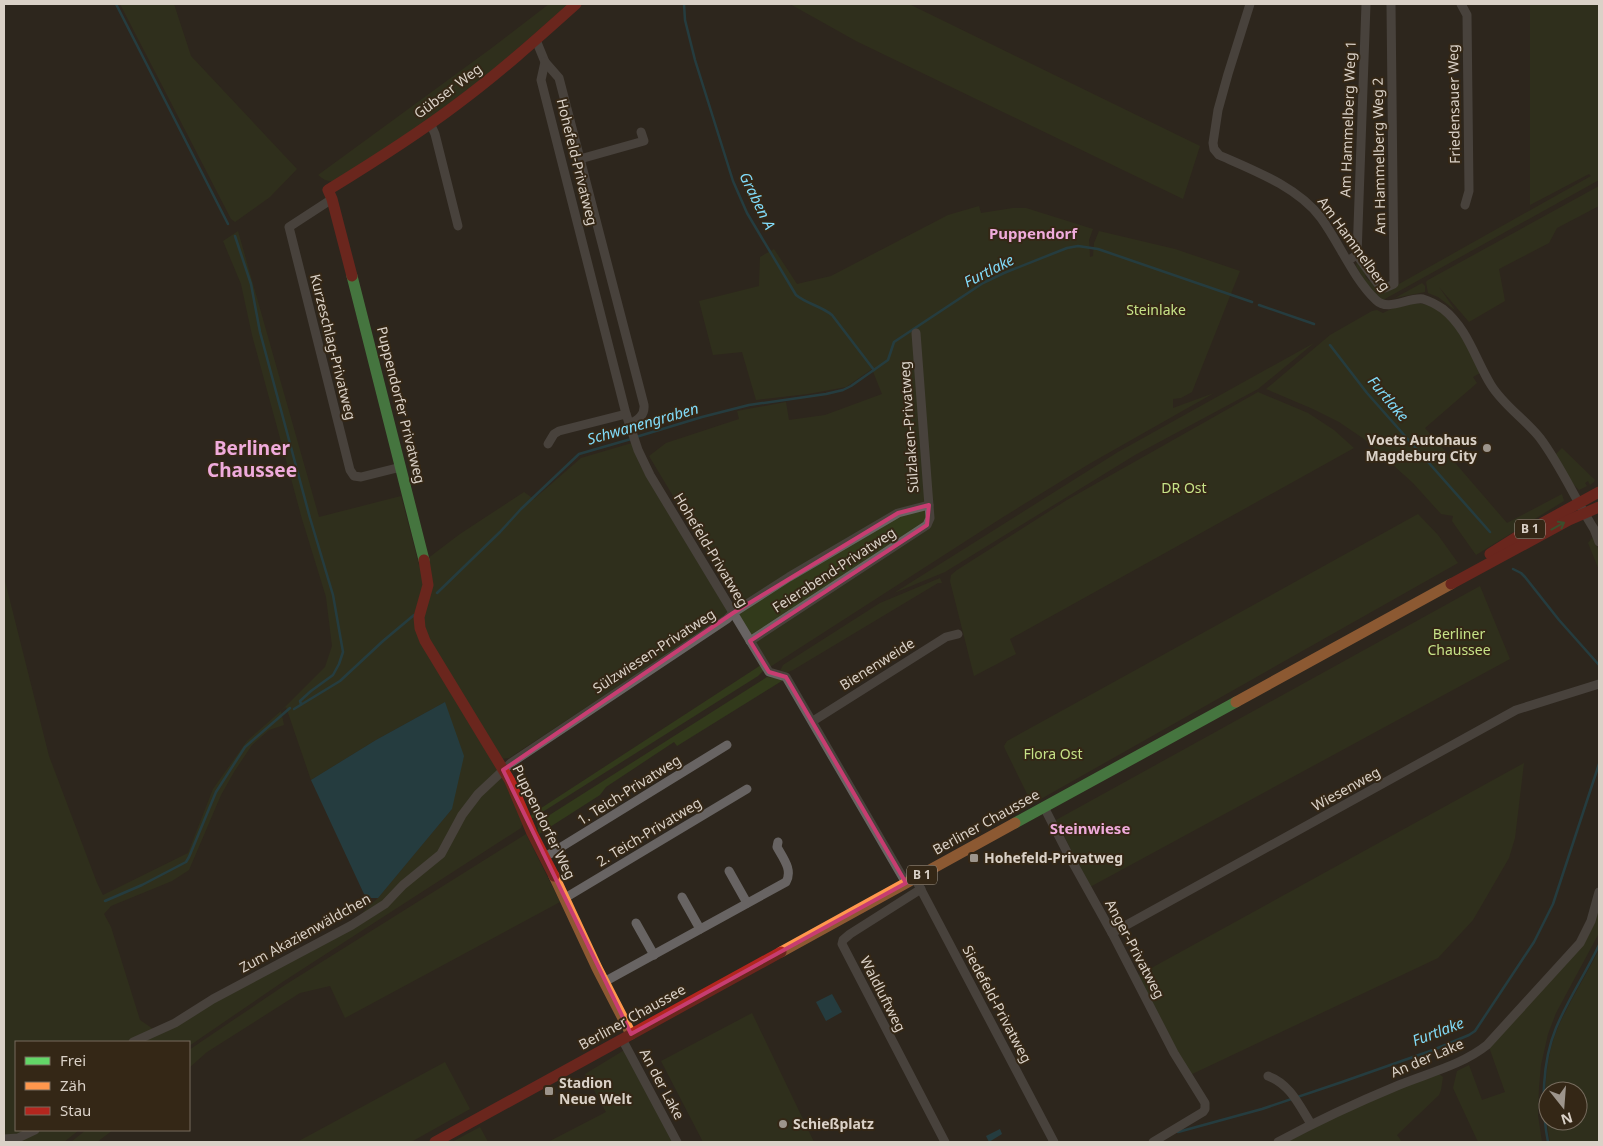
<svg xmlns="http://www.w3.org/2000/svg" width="1603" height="1146" font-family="'Noto Sans',sans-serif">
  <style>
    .green { fill: #323a1b; fill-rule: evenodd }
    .water { fill: #1b5869 }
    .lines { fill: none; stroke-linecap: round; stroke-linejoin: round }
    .stream { stroke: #1b5869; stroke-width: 2.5 }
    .street { stroke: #686463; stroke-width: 9 }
    .fast { stroke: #63d668; stroke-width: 11 }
    .slow { stroke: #ff974d; stroke-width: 11 }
    .jam { stroke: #b3261e; stroke-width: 11 }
    .oneway { stroke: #4c7e3f }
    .marked { fill: none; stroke: #c73d71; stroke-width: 4; stroke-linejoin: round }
    .poi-dot { fill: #9d958c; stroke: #342716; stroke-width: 2 }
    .labels { text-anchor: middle; stroke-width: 4; stroke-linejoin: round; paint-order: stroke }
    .shield { fill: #342716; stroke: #a89e92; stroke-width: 1 }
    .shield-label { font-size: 12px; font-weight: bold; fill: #dad1c7 }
    .street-label { font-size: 14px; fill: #dad1c7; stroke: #342716 }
    .park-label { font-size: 14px; fill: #c6e287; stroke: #342716 }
    .poi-label { font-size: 14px; font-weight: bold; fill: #dad1c7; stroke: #342716; text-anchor: start }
    .water-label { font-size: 15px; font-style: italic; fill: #81dbf9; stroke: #342716 }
    .neighbourhood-label { font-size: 15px; font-weight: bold; fill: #efabdb; stroke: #342716 }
    .district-label { font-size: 19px; font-weight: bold; fill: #efabdb; stroke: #342716 }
  </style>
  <rect width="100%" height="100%" fill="#2d261d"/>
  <g class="green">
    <path d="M120,4H174L191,56L297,169L270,197L235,222L231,219Z"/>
    <path d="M549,4H568L492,71L431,118L335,181C328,182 324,180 318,175L489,50Z"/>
    <path d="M790,4H909L1200,146L1183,199L856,41Z"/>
    <path d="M1530,4H1599V180L1383,300C1370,292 1364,279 1356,266L1357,262L1367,274L1365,276L1369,281L1373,279L1379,291L1383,293L1591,176L1589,174L1530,205Z"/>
    <path d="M1599,186V206L1557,228L1549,243L1499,269L1505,301L1469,322L1439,287L1455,310L1438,297L1428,293L1426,282L1428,280Z"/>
    <path d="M979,206L981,213L1013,208H1026L1093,229L1089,240L1090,257L1093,256L1094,243L1099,231L1175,249L1240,271L1192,392L1181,398L1173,399V408L1214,393L1089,464L1000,519L770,667L740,616L738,604L649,456L666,443L739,419L737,411L786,402L789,420L825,415L882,394L872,369L846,387L808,394L756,400L742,352L713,355L699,301L759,286L760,257L774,249L797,284L831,276L948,215Z"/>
    <path d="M238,231L319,517L401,496L419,565L460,534L524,492L534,499L581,458L632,443L640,465L728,611L727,615L509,758L500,759L506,784L523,822L521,828L284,981L189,1046V1042H16V1130H79L64,1142H4V577L49,756L97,883L103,895L188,853L213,789L247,741L281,711L325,667L332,646L326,597L302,519L252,335L241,284L223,241ZM445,702L452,809L378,898L365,910L352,925L156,1031L140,1020L111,927L104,914L111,906L172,881L189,870L221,795L234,772L252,745L269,730L284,725L281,711L286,707L311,780L376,740Z"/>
    <path d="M1422,283L1425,286V292L1395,298Z"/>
    <path d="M1412,303C1450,302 1467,344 1480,373L1473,377L1477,383L1425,428L1507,523L1562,494L1564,501L1476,555L1452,521L1453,516L1441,514L1413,483L1364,439L1339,422L1313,409L1266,389L1330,335L1372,311L1377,310L1383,313L1393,308Z"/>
    <path d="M1314,343L1258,389L1135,455L945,572L894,593L1118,452Z"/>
    <path d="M1258,392L1308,413L1334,430L1354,448L1010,639L1016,654L974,676L950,581L951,575L957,570L1067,500Z"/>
    <path d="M1562,448L1595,480L1594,482L1590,485L1588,481L1585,483L1587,486L1579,490L1572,483L1555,455Z"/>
    <path d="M1418,514L1438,535L1458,563L1032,804L1005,749L1004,746L1007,741Z"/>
    <path d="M1593,537L1599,551V570L1588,543Z"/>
    <path d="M940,578L942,583H938L793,670L786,673L780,671L783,665L880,603Z"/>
    <path d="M1480,586L1510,659L1090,887L1056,820Z"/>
    <path d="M761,665L764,670L758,676L533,818H530L532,814Z"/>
    <path d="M767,677L785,679L677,746L674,742L606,787L600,795L539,834L537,823Z"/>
    <path d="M1524,763L1515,838L1509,858L1473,920L1438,958L1188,1076L1135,977Z"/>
    <path d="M526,834L560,902L345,1018L330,986L300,993L207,1052L189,1068V1050L285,985Z"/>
    <path d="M1599,903V933L1556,1013L1548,1034L1541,1065L1539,1087L1538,1115L1542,1142H1478L1453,1088L1457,1071L1469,1065L1482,1100L1505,1092L1489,1047L1580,947Z"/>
    <path d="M1599,950V1142H1550C1543,1104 1543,1061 1559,1025C1571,999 1586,975 1599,950ZM1548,1091H1578V1121H1548Z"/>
    <path d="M752,1013L814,1142H703L661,1061Z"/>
    <path d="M626,1049L677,1142H548L606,1112L585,1074Z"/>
    <path d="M445,1062L470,1109L411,1142H297Z"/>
    <path d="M1439,1074L1443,1077L1441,1090L1439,1095L1397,1135L1402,1142H1286L1366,1101Z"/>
    <path d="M480,1127L488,1142H452Z"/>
    <path d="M86,1130H113L97,1142H71Z"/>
  </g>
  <g class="water">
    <path d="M445,702L464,756L452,809L378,898H370L364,894L311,780L376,740Z"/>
    <path d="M832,994L842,1012L826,1021L816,1002Z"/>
    <path d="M1000,1129L1002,1134L989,1142L986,1136Z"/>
  </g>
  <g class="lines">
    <g class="stream">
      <path d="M116,4L228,224"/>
      <path d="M684,4L685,20L695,60L733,181L747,213L796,295C807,304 821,306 832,315L874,370"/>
      <path d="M235,236L251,284L260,332L310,518L333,595L343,652L339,664L333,675L311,691L300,701L301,704"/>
      <path d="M1259,305L1314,324"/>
      <path d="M1330,345L1367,393L1490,532"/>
      <path d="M636,437L702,417L749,405L826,394L843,390L851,386L888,360L894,342L983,283L1004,273L1067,248L1078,246L1098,249L1252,302"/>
      <path d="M1513,569L1521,573L1525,577L1559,620L1599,665"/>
      <path d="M437,593L500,532L521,509L579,454L631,439"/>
      <path d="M294,709L340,681L383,641L414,615"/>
      <path d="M105,901L142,885L186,862L189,857L216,792L245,747L290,708"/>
      <path d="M1178,1132L1262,1109L1342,1082L1433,1050L1469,1035L1475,1031L1534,942L1553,904L1599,764"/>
      <path d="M1548,1142C1541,1106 1542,1062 1556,1028C1568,999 1586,973 1599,945"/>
    </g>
    <g class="street">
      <path d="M1250,4L1228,74L1218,110L1213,143L1214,149L1219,155C1253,170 1298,187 1321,218C1340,244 1353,278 1376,300C1388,312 1408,297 1423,299C1430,301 1437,305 1443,309C1468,329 1475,359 1491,385C1504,406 1525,419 1540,438C1561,466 1575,499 1594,529L1599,542"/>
      <path d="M1461,4L1467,15L1469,191L1465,205"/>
      <path d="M536,40L545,62L541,80L626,414L638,450L650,475L769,672L786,677L906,883"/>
      <path d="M545,62L559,78L644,405C645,415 638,420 630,424"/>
      <path d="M430,123L435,134L458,226"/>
      <path d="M580,159L644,141L641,132"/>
      <path d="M332,199L289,227L350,470L354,476L361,477L401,467"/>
      <path d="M1357,255L1381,288H1385L1394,284L1391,4"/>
      <path d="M1352,258L1357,255L1366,4"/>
      <path d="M548,444L554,434L559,431L626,414"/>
      <path d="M750,641L927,525L930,518L928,493L916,333"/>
      <path d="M813,721L946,637L958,634"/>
      <path d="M1044,807L1068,854L1112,933L1174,1053L1205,1103V1109L1203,1112L1153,1142"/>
      <path d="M545,857L727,745"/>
      <path d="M729,871L747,903"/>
      <path d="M918,884L1054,1142"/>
      <path d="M921,889L850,934L843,940L842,944L945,1142"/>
      <path d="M682,897L700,929"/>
      <path d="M565,898L747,789"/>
      <path d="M636,923L654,955"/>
      <path d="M1112,933L1516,710L1599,684"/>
      <path d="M604,982L786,882C793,870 783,858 777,847L778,842"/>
      <path d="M622,1039L677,1142"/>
      <path d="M133,1042L175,1023L213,999L352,925L385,904L403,885L441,854L462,815L478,794L511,763L727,619L733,613L789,577L898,513L929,505"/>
      <path d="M1268,1076C1290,1084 1299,1105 1311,1124"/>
      <path d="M4,1139L18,1138L35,1130"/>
      <path d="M1278,1142C1317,1121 1358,1102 1399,1085C1428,1073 1462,1065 1487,1045L1580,943L1591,921L1599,892"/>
    </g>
    <g class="fast">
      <path d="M352,276L424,560"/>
      <path d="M1015,823L1236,702"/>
    </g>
    <g class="slow">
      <path d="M1236,702L1451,584"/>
      <path d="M554,876L597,968L631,1034"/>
      <path d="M781,952L1015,823"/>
    </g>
    <g class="jam">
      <path d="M352,276L332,199L328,190C372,163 415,136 456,105C498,74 537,39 576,4"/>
      <path d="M1490,554L1517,537L1599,492"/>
      <path d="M424,560L428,585L419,617L420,628L425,641L510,781L532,833L554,876"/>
      <path d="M1451,584L1569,520L1599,507"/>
      <path d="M435,1142L781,952"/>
    </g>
  </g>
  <defs><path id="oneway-shaft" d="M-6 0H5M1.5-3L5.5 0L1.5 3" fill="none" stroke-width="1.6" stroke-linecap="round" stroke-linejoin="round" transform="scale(1.25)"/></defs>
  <use class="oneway" href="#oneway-shaft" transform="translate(1558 526) rotate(-29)"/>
  <path d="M0 0H1603V1146H0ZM929,505L927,525L750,641L769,672L786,677L906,883L631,1034L503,770L733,613L898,513Z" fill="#2d261d" fill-opacity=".55" fill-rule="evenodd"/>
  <path class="marked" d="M929,505L927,525L750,641L769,672L786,677L906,883L631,1034L503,770L733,613L898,513Z"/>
  <g class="poi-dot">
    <circle cx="1487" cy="448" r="5"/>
    <rect x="969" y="853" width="10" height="10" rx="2.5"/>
    <rect x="544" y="1086" width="10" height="10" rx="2.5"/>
    <circle cx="783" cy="1124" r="5"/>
  </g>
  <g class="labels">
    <g class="shield">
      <rect x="1515" y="519.5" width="30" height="19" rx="4"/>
      <rect x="907" y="865.5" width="30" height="19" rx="4"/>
    </g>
    <g class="shield-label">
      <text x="1530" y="533">B 1</text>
      <text x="922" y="879">B 1</text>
    </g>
    <g class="street-label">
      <text transform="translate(448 91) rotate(-37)" y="5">Gübser Weg</text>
      <text transform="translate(1454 104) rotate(-91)" y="5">Friedensauer Weg</text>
      <text transform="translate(1348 119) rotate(-88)" y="5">Am Hammelberg Weg 1</text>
      <text transform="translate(1379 156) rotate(-91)" y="5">Am Hammelberg Weg 2</text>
      <text transform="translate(577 162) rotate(76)" y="5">Hohefeld-Privatweg</text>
      <text transform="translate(1354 244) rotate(54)" y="5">Am Hammelberg</text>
      <text transform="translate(333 347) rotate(76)" y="5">Kurzeschlag-Privatweg</text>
      <text transform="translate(401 405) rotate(76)" y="5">Puppendorfer Privatweg</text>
      <text transform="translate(909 427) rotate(-94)" y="5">Sülzlaken-Privatweg</text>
      <text transform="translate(711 550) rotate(59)" y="5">Hohefeld-Privatweg</text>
      <text transform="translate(834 570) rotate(-33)" y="5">Feierabend-Privatweg</text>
      <text transform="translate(654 651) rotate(-33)" y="5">Sülzwiesen-Privatweg</text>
      <text transform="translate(877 664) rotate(-32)" y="5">Bienenweide</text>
      <text transform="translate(1346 789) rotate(-29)" y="5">Wiesenweg</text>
      <text transform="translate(629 790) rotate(-32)" y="5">1. Teich-Privatweg</text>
      <text transform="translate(544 822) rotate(64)" y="5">Puppendorfer Weg</text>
      <text transform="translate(986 822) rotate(-29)" y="5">Berliner Chaussee</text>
      <text transform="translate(649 832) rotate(-31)" y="5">2. Teich-Privatweg</text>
      <text transform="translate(305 933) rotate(-29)" y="5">Zum Akazienwäldchen</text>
      <text transform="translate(1135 949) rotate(62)" y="5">Anger-Privatweg</text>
      <text transform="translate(883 994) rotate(63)" y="5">Waldluftweg</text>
      <text transform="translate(997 1004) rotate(62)" y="5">Siedefeld-Privatweg</text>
      <text transform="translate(632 1017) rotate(-29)" y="5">Berliner Chaussee</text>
      <text transform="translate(1427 1058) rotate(-23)" y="5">An der Lake</text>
      <text transform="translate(662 1084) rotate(62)" y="5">An der Lake</text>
    </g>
    <g class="park-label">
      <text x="1156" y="315">Steinlake</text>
      <text x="1184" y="493">DR Ost</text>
      <text x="1459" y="639">Berliner<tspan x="1459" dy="16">Chaussee</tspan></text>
      <text x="1053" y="759">Flora Ost</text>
    </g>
    <g class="poi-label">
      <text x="1477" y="445" text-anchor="end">Voets Autohaus<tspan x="1477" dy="16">Magdeburg City</tspan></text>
      <text x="984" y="863">Hohefeld-Privatweg</text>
      <text x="559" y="1088">Stadion<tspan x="559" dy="16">Neue Welt</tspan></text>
      <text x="793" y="1129">Schießplatz</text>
    </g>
    <g class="water-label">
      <text transform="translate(757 201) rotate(64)" y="5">Graben A</text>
      <text transform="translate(989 271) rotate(-27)" y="5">Furtlake</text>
      <text transform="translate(1388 399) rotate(50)" y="5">Furtlake</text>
      <text transform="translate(643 424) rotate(-16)" y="5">Schwanengraben</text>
      <text transform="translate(1438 1032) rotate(-21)" y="5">Furtlake</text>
    </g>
    <g class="neighbourhood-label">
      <text x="1033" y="239">Puppendorf</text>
      <text x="1090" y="834">Steinwiese</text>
    </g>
    <g class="district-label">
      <text x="252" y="455">Berliner<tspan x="252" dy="22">Chaussee</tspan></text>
    </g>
  </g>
  <rect width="1603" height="1146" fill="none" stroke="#dad1c7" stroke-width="10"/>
  <rect x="15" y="1041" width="175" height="90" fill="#342716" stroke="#766b5d"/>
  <rect x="25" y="1057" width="25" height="8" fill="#63d668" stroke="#766b5d"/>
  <text x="60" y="1066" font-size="15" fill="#dad1c7">Frei</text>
  <rect x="25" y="1082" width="25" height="8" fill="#ff974d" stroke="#766b5d"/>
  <text x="60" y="1091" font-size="15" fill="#dad1c7">Zäh</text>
  <rect x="25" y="1107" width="25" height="8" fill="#b3261e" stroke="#766b5d"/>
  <text x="60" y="1116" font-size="15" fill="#dad1c7">Stau</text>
  <g transform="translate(1563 1106) rotate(163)"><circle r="24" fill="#342716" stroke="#766b5d"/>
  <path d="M0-4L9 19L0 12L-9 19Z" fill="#9d958c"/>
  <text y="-8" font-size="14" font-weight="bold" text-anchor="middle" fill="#dad1c7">N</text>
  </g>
</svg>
